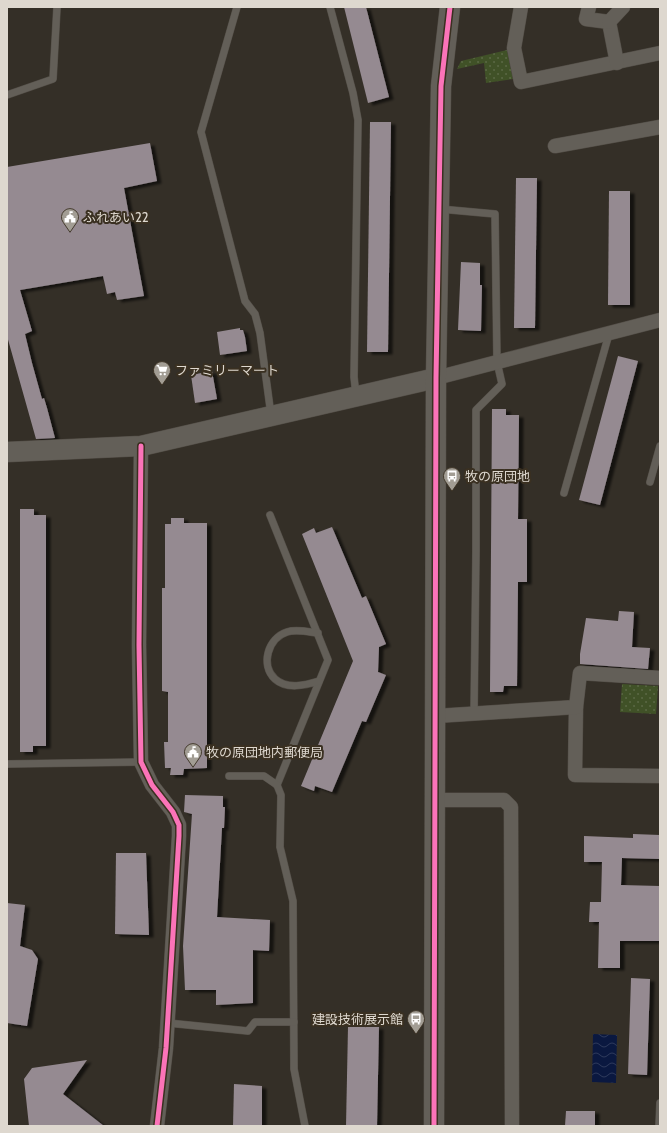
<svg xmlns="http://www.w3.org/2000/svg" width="667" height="1133" font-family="Cabin,'Noto Sans JP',sans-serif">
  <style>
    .park { fill: url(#park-dots) }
    .water { fill: url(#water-waves) }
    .building { fill: #958a91; filter: url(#shadow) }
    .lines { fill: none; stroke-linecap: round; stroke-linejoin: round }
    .lane-casing { stroke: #524d46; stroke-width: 8 }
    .street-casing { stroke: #524d46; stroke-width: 15 }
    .secondary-casing { stroke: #524d46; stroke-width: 21 }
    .lane { stroke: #635f58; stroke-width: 7 }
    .street { stroke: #635f58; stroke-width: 14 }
    .secondary { stroke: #635f58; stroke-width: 20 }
    .cycleway-casing { stroke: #3a3021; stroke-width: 8 }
    .cycleway { stroke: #fb73b8; stroke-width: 5 }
    .labels { text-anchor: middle; stroke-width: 4; stroke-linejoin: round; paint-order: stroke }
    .poi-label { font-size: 13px; fill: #ded8cf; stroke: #3a3021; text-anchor: start }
  </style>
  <defs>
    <pattern id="park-dots" width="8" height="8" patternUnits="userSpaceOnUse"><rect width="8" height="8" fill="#405127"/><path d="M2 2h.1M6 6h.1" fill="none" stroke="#5b6945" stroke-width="1.8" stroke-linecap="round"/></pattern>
    <pattern id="water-waves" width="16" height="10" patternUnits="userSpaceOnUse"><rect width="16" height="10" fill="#0a1840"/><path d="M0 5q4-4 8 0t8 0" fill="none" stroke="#2d395b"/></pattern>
    <filter id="shadow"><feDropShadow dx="4.5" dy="2.5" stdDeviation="1" flood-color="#0009"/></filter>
  </defs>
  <rect width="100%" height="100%" fill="#342f27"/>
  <g class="park">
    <path d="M507,50L513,79L486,83L484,63L457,69L461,61Z"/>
    <path d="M622,684L658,686L656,714L620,712Z"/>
  </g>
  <path class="water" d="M593,1034L617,1035L616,1083L592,1082Z"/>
  <g class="building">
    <path d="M344,7H366L389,97L368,103Z"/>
    <path d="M370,122H391L388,352H367Z"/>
    <path d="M150,143L157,181L124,188L144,296L117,300L115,292L107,294L103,276L20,290L32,331L25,334L32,363L42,399L44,398L47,408L55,438L36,439L7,336V167Z"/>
    <path d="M516,178H537L535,328H514Z"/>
    <path d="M609,191H630V305H608Z"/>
    <path d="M461,262L480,263V285H482L481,331L458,330Z"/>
    <path d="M240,328V330H243L245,337L247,351L220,355L217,332Z"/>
    <path d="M618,356L638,361L600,505L579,500Z"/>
    <path d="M212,371L217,399L195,403L191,375Z"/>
    <path d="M492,409H506V415H519L518,519H527V582H518L517,686H504L503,692H490Z"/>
    <path d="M20,509H34V515H46V746H33V752H20Z"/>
    <path d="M171,518H184V523H207V768L184,769L183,775H170L171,768H165L164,742H168V692L162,691V588H165V524H171Z"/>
    <path d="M332,527L362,598L366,596L386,644L379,647L378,672L386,675L366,722L362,721L332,792L315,786L314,791L301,786L353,661L302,534L314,528L316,533Z"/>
    <path d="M619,611L634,612L632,647L650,648L648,669L580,664V654L586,618L618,621Z"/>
    <path d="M185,795L223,796V807H225L224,828H222L217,917L270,920L269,951L253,950V1003L216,1005V990H185L183,946L192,814L184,812Z"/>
    <path d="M633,834L660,835V859L622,858L621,885L660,886V941H620V968H598L599,922H589L590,902H601L602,862H584V836L633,838Z"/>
    <path d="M116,853H146L149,935L115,934Z"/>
    <path d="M7,903L25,905L20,946L32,950L38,959L27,1026L7,1023Z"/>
    <path d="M631,978L650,979L647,1075L628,1074Z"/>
    <path d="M348,1027H379L377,1126H346Z"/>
    <path d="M87,1060L63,1094L104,1126H29L24,1079L32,1068Z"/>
    <path d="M234,1084L262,1086V1126H233Z"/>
    <path d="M566,1111H595V1126H565Z"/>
  </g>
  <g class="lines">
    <g class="lane-casing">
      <g id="lane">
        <path d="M237,7L201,132L245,301L255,314L260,333L271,415"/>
        <path d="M330,7L353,93L358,120L354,377L356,395"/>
        <path d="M7,95L53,79L57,7"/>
        <path d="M440,209L495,214L497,362L502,384L476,410V551L474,715"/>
        <path d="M650,482L660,446"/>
        <path d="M564,493L609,334"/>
        <path d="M270,515L328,660L277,785"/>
        <path d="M318,633C309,632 296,629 287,632C268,638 260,665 275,679C287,690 306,685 319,681"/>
        <path d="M7,764L141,762"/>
        <path d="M229,776H264L277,785L281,795L280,847L293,901L294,1069L305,1126"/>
        <path d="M168,1023L248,1031L255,1022H294"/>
        <path d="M659,1126L660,1103"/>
      </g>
    </g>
    <g class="street-casing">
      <g id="street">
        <path d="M521,7L514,48L521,82L660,53"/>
        <path d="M589,7L586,19L609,22L617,63"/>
        <path d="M609,22L623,7"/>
        <path d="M555,146L660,127"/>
        <path d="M436,378L660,320"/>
        <path d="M141,446L139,645L141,762L152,785L173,812L179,825V836L166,1048L157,1126"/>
        <path d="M576,707L575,775L660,776"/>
        <path d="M436,716L576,707L580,673L660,678"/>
        <path d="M436,800H504L511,807L512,1126"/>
      </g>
    </g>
    <g class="secondary-casing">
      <g id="secondary">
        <path d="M7,452L141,446L436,378"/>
        <path d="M434,1126L436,378L441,86L450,7"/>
      </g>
    </g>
    <use href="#lane" class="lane"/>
    <use href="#street" class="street"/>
    <use href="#secondary" class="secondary"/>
    <g class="cycleway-casing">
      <g id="cycleway">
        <path d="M141,446L139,645L141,762L152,785L173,812L179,825V836L166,1048L157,1126"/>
        <path d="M434,1126L436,378L441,86L450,7"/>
      </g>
    </g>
    <use href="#cycleway" class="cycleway"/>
  </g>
  <defs>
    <g id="civic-pin" transform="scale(0.9)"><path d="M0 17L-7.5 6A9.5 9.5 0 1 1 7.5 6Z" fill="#a29d94" stroke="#3a3021"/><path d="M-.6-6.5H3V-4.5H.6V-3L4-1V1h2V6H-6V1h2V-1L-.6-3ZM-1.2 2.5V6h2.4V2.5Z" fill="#fff"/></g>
    <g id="supermarket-pin" transform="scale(0.9)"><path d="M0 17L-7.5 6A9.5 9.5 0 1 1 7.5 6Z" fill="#a29d94" stroke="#3a3021"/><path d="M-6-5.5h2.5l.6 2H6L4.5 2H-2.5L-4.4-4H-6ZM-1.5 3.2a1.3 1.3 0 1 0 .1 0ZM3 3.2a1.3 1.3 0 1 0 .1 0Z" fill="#fff"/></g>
    <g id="bus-pin" transform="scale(0.9)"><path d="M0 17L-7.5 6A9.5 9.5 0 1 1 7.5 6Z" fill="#a29d94" stroke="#3a3021"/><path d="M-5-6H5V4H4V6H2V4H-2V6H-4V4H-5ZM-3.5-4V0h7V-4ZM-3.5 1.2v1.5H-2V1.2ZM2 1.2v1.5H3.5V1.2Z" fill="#fff"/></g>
  </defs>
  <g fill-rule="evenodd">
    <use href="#civic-pin" x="70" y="217"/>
    <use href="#supermarket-pin" x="162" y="370"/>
    <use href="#bus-pin" x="452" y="476"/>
    <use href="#civic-pin" x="193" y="752"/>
    <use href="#bus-pin" x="416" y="1019"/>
  </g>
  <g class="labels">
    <g class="poi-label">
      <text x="83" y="222">ふれあい22</text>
      <text x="175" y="375">ファミリーマート</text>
      <text x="465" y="481">牧の原団地</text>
      <text x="206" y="757">牧の原団地内郵便局</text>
      <text x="403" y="1024" text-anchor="end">建設技術展示館</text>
    </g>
  </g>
  <rect width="667" height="1133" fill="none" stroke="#ded8cf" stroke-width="16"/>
</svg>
